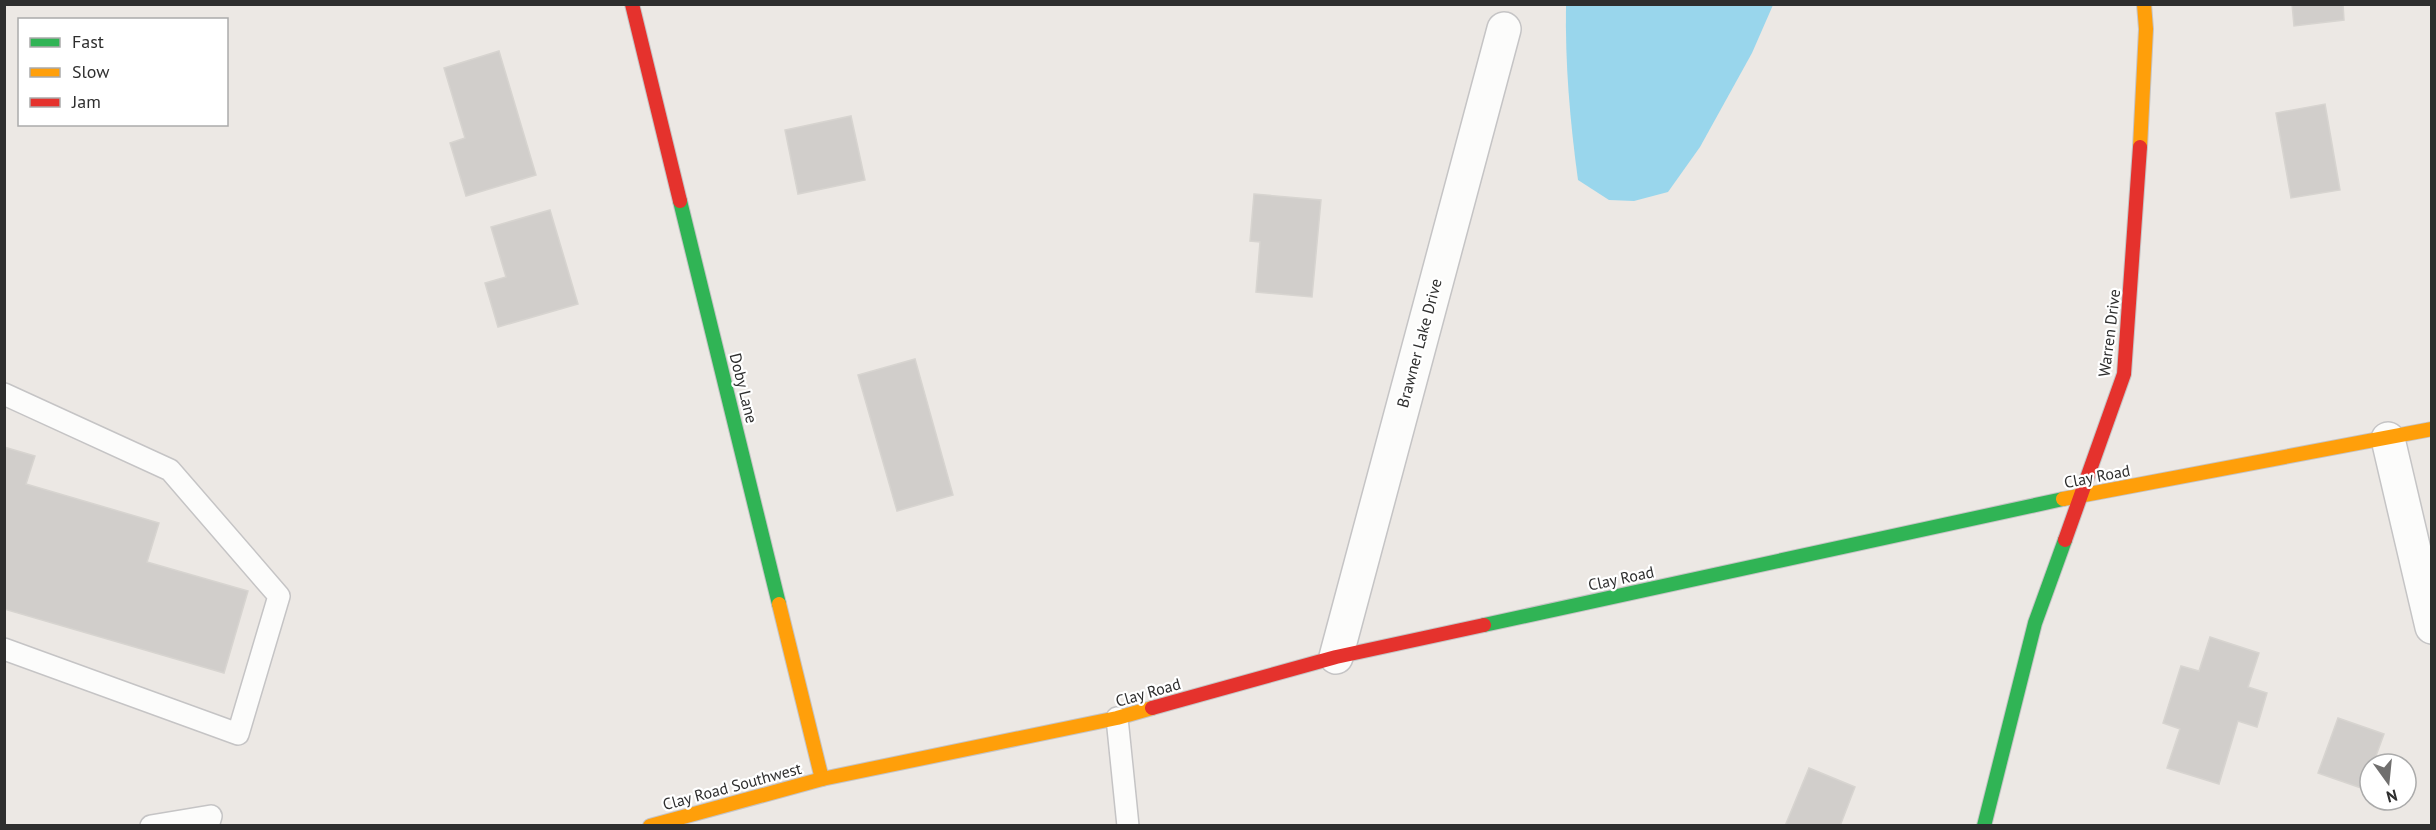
<svg xmlns="http://www.w3.org/2000/svg" width="2436" height="830" font-family="'PT Sans',sans-serif">
  <style>
    .water { fill: #99d6ec }
    .building { fill: #d1cecb; stroke: #d7d4d0; stroke-width: 1.5 }
    .lines { fill: none; stroke-linecap: round; stroke-linejoin: round }
    .lane-casing { stroke: #c5c4c5; stroke-width: 24 }
    .street-casing { stroke: #c5c4c5; stroke-width: 36 }
    .fast-casing { stroke: #c5c4c5; stroke-width: 16 }
    .slow-casing { stroke: #c5c4c5; stroke-width: 16 }
    .jam-casing { stroke: #c5c4c5; stroke-width: 16 }
    .lane { stroke: #fcfcfb; stroke-width: 21 }
    .street { stroke: #fcfcfb; stroke-width: 33 }
    .fast { stroke: #30b455; stroke-width: 14 }
    .slow { stroke: #ff9f0a; stroke-width: 14 }
    .jam { stroke: #e5322d; stroke-width: 14 }
    .labels { text-anchor: middle; stroke-width: 4.5; stroke-linejoin: round; paint-order: stroke }
    .street-label { font-size: 16px; fill: #2e2e2e; stroke: #fff }
  </style>
  <rect width="100%" height="100%" fill="#ece8e4"/>
  <path class="water" d="M1566,5H1773L1752,53L1700,147L1668,192L1634,201L1609,200L1578,180C1570,122 1565,63 1566,5Z"/>
  <g class="building">
    <path d="M2292,4H2343L2344,20L2294,26Z"/>
    <path d="M499,51L536,175L466,196L450,143L465,138L444,68Z"/>
    <path d="M2325,104L2340,190L2291,198L2276,113Z"/>
    <path d="M851,116L865,180L798,194L785,130Z"/>
    <path d="M1254,194L1321,200L1312,297L1256,292L1260,242L1250,241Z"/>
    <path d="M550,210L578,304L498,327L485,283L506,277L491,227Z"/>
    <path d="M915,359L953,495L897,511L858,375Z"/>
    <path d="M4,447L35,456L26,484L159,523L147,562L248,591L224,673L4,609Z"/>
    <path d="M2210,637L2259,653L2248,687L2267,693L2257,727L2238,721L2219,784L2167,768L2180,729L2163,723L2181,666L2199,671Z"/>
    <path d="M2338,718L2384,734L2373,764H2370V773L2364,789L2318,773Z"/>
    <path d="M1809,768L1855,787L1840,826H1785Z"/>
  </g>
  <g class="lines">
    <g class="lane-casing">
      <g id="lane">
        <path d="M4,394L170,470L279,596L238,734L4,649"/>
        <path d="M1117,718L1128,826"/>
        <path d="M151,826L211,816L208,826"/>
      </g>
    </g>
    <g class="street-casing">
      <g id="street">
        <path d="M2388,439L2432,627"/>
        <path d="M1336,657L1504,29"/>
      </g>
    </g>
    <g class="fast-casing">
      <g id="fast">
        <path d="M680,201L779,604"/>
        <path d="M1484,625L2063,499"/>
        <path d="M1984,826L2035,623L2065,540"/>
      </g>
    </g>
    <g class="slow-casing">
      <g id="slow">
        <path d="M2140,147L2146,29L2144,4"/>
        <path d="M2063,499L2432,429"/>
        <path d="M779,604L822,779"/>
        <path d="M650,826L822,779L1117,718L1152,708"/>
      </g>
    </g>
    <g class="jam-casing">
      <g id="jam">
        <path d="M632,4L680,201"/>
        <path d="M2065,540L2124,374L2140,147"/>
        <path d="M1152,708L1336,657L1484,625"/>
      </g>
    </g>
    <use href="#lane" class="lane"/>
    <use href="#street" class="street"/>
    <use href="#fast" class="fast"/>
    <use href="#slow" class="slow"/>
    <use href="#jam" class="jam"/>
  </g>
  <g class="labels">
    <g class="street-label">
      <text transform="translate(2109 333) rotate(-83)" y="6">Warren Drive</text>
      <text transform="translate(1419 343) rotate(-75)" y="6">Brawner Lake Drive</text>
      <text transform="translate(744 388) rotate(76)" y="6">Doby Lane</text>
      <text transform="translate(2097 476) rotate(-11)" y="6">Clay Road</text>
      <text transform="translate(1621 578) rotate(-12)" y="6">Clay Road</text>
      <text transform="translate(1148 692) rotate(-16)" y="6">Clay Road</text>
      <text transform="translate(732 786) rotate(-15)" y="6">Clay Road Southwest</text>
    </g>
  </g>
  <rect width="2436" height="830" fill="none" stroke="#2e2e2e" stroke-width="12"/>
  <rect x="18" y="18" width="210" height="108" fill="#ffffff" stroke="#ababab" stroke-width="1.5"/>
  <rect x="30" y="38" width="30" height="9" fill="#30b455" stroke="#ababab" stroke-width="1.5"/>
  <text x="72" y="48" font-size="18" fill="#2e2e2e">Fast</text>
  <rect x="30" y="68" width="30" height="9" fill="#ff9f0a" stroke="#ababab" stroke-width="1.5"/>
  <text x="72" y="78" font-size="18" fill="#2e2e2e">Slow</text>
  <rect x="30" y="98" width="30" height="9" fill="#e5322d" stroke="#ababab" stroke-width="1.5"/>
  <text x="72" y="108" font-size="18" fill="#2e2e2e">Jam</text>
  <g transform="translate(2388 782) rotate(165)"><circle r="28" fill="#ffffff" stroke="#ababab" stroke-width="1.5"/>
  <path d="M0-4.5L10 22L0 15L-10 22Z" fill="#706f6e"/>
  <text y="-9" font-size="16" font-weight="bold" text-anchor="middle" fill="#2e2e2e">N</text>
  </g>
</svg>
